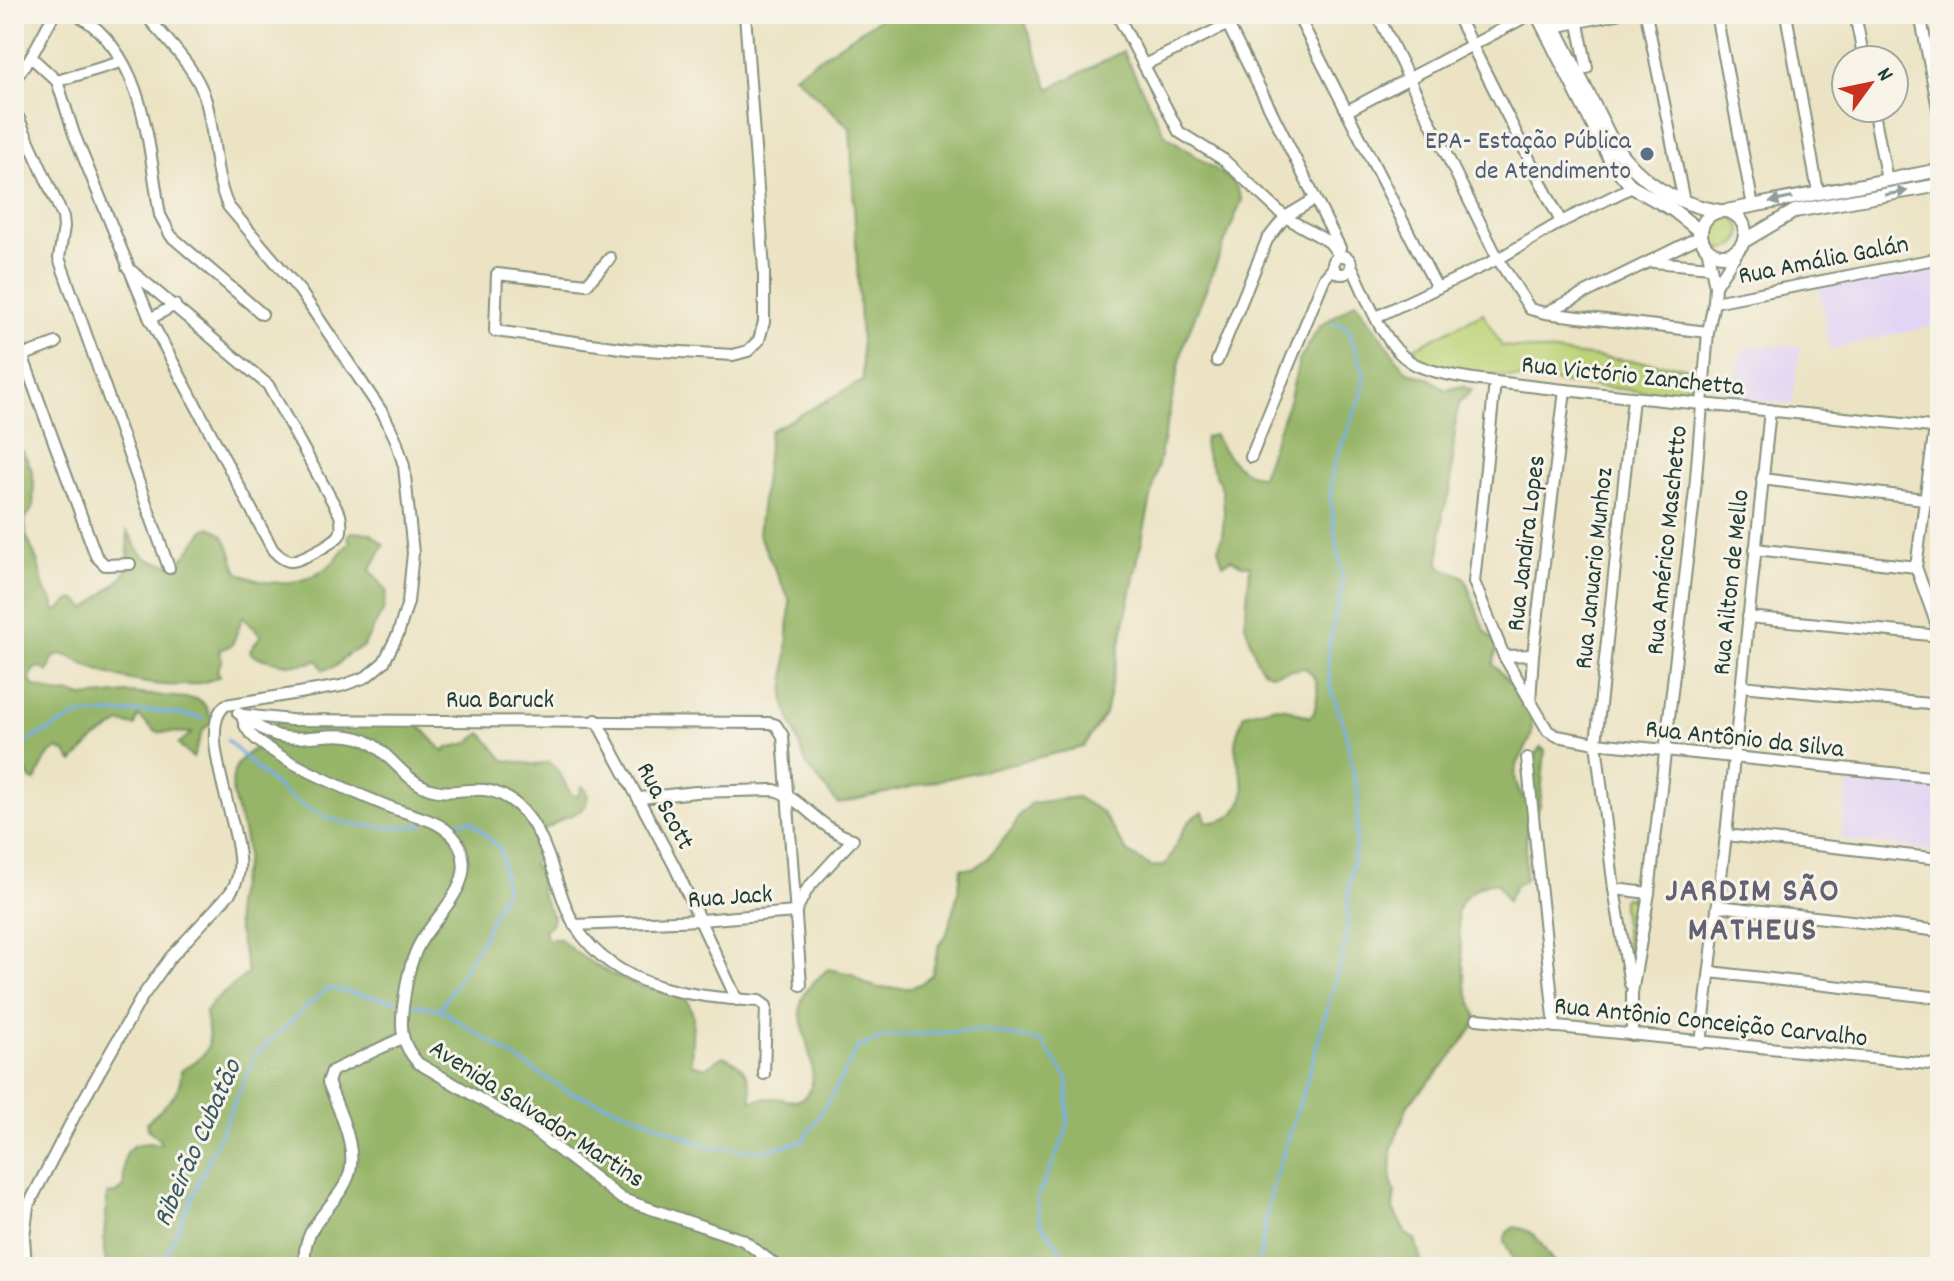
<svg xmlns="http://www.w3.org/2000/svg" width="1954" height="1281" font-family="Dekko,sans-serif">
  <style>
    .built { fill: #e1d4f4 }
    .green { fill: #bdd377; stroke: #6e8856; stroke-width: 2 }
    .forest { fill: #96b568; stroke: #5a794e; stroke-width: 2 }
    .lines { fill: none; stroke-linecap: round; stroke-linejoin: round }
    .stream { stroke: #77b0e7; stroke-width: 3 }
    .minor-casing { stroke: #85907c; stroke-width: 14 }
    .tertiary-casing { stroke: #85907c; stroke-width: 16 }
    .minor { stroke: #fff; stroke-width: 10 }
    .tertiary { stroke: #fff; stroke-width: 12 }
    .oneway { fill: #8f9e9a }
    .service-dot { fill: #5c6f8a; stroke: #f7f3e8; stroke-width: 3 }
    .labels { text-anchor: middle; stroke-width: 6; stroke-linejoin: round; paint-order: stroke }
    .service-label { font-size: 26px; fill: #4e5e75; stroke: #f7f3e8; text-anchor: end }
    .street-label { font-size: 26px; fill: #1f3d34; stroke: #f7f3e8 }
    .water-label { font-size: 28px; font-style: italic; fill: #355a61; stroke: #f7f3e8 }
    .district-label { font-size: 34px; font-weight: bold; letter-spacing: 2px; fill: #636272; stroke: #f7f3e8 }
  </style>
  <rect width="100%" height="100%" fill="#f7f3e8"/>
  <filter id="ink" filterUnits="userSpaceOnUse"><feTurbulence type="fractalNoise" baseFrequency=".0125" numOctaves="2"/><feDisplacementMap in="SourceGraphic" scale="16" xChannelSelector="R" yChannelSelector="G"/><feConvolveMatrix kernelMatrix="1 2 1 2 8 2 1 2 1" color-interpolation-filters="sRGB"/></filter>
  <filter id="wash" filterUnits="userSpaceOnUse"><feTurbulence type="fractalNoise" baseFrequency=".006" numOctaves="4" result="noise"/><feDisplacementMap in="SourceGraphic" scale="32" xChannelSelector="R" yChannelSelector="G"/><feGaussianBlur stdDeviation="1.8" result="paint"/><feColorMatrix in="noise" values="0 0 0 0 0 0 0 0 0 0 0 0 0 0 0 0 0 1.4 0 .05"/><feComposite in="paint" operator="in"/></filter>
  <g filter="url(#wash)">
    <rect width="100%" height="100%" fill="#ebe3c3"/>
    <g class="built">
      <path d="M1940,269V324L1829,349L1819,286Z"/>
      <path d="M1800,346L1792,404L1733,397L1740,354L1745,347Z"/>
      <path d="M1848,780L1940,788V852L1841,839Z"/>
    </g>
    <g class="green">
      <circle cx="1724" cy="232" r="17"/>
      <path d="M1483,313L1502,346L1693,368L1691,391L1677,395L1463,372C1441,369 1422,368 1406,352Z"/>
      <path d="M1626,897L1636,899L1642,909L1635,967L1630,973L1622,907V899Z"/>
    </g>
    <g class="forest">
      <path d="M886,14H1022L1049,89L1123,51L1165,135L1234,182L1242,200L1184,343L1105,714L1083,747L838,804L806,764L784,701L790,601L758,534L770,431L863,381L850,128L794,75Z"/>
      <path d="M1356,302L1406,371L1430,379L1446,390L1462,386L1472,390L1460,402L1456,416L1450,493L1443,511L1439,564C1445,572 1457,571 1465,578L1484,629L1498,645L1493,664C1509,682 1531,702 1532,727C1533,753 1501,763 1523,797L1532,794L1535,756L1541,747L1545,751L1540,805L1537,812L1527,820L1525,880L1515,886L1507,902L1497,883C1481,881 1459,897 1457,913L1466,986L1478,1021L1445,1065L1408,1104L1392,1148L1391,1180L1395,1192L1393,1209L1406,1234L1415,1239L1423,1267H107C100,1244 107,1218 107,1194L117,1193L124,1187C123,1154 122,1139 161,1144L159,1139L148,1129L147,1122C163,1107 182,1095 181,1071C212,1051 212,1049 205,1013L213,1002L248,973C244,951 235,930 235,906C236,885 249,866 246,845C243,821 227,796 234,772C241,749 269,749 276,720L407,722L421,727L444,752L448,748L468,743L482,733L504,760L538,765L549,762C562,772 563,783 572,795L578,796L582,786L587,791C590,811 577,812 562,819C555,822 552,827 544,829L533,865L538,871L541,893L553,917L551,924L544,930L547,939H561C573,954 617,979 637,985C655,991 670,992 687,1000L693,1015L691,1064L705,1068L723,1056C744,1063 753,1080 751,1101C757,1100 764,1098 770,1098C780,1097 791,1104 801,1099C829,1084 796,1027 801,1003C805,988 817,979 828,969L852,974L864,983L879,988H910L922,983L932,974L939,945L947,933L959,889L961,868H974L987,859L1013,828L1020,814L1032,803L1077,797L1102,812L1127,852L1152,867L1165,865C1179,846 1181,820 1203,812L1207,822C1219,823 1228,820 1236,811C1254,791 1236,770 1235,745C1235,735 1241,724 1244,714L1272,707L1286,708L1309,717L1314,713C1318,694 1322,681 1305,668L1270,674L1263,670L1257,661L1245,624L1250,565H1242L1231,559L1223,564L1218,548C1225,534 1225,506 1222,490C1217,470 1201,457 1205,437L1214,435C1223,451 1241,477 1261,476L1290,398L1299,361L1320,326Z"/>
      <path d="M14,447L23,451L31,468L34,482L33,508L25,519L26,535L38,563L45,592L53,600L54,610L58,611C71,598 74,594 86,609L122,578L129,564L127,531C133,537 133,542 137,548C144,562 159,562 173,565L182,560L205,529L210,527C232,536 229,554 238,572C265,588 305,586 329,566C338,559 341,549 350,543L348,535L352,532L370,533L384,545L370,570L387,591L383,611L363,647L348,654L336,666L323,670L318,660C295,669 276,662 254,656L250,651L261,635L243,616L232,645L219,650L222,660L217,670L220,676C183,695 127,682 90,667C80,663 72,656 61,654L53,658L48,672L41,667L34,669L30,678L32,685L59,694L70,693L83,697L129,693L197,699L204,704L213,721L203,730L193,758L178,744L192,733L156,732L138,716L135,726L121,723L95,739L73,762L65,752L58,749C45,753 41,769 36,781L30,779L24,766L14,772Z"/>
      <path d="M1514,1227C1544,1231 1540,1252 1559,1267H1517L1504,1241L1507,1232Z"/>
    </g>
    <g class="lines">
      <g class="stream">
        <path d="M227,740C294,806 324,835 423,825"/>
        <path d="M14,748L79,715L156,711L203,718"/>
        <path d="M411,1004L440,1009L480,943L505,889L501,850L471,821L449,823"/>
        <path d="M440,1009L565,1090L633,1114L710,1147L764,1151L803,1141L834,1092L857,1048L888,1036L983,1030L1042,1042L1068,1079L1067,1131L1037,1198L1040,1222L1074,1267"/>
        <path d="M161,1267L256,1054L327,988L396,1001"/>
        <path d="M1258,1267L1272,1187L1306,1084L1346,942L1349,886L1356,842L1358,796L1345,729L1330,686L1328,650L1343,582L1330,498L1333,467L1362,394L1364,373L1347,326L1332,323"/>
      </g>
    </g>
  </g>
  <g filter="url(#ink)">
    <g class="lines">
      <g class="minor-casing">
        <g id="minor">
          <path d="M1117,14L1179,132L1224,160L1285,217L1329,242L1340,256"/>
          <path d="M1297,14L1437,288"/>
          <path d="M1377,14L1498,259L1530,309L1545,313L1708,332"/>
          <path d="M1456,14L1561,222"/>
          <path d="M1576,14L1587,68"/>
          <path d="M1646,14L1684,202"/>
          <path d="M1716,14L1753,206"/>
          <path d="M1786,14L1818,192"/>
          <path d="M1855,14L1864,60"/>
          <path d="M1920,14L1940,119"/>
          <path d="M81,17C146,58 148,147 160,215L171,236L262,314"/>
          <path d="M1228,25L1340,248"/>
          <path d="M1554,27L1617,14"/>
          <path d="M31,57L57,81L74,134L150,319L273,550C278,555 282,559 289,561C297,563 336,542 340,534C343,528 341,521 340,515L268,385L127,267"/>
          <path d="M1144,65L1249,14"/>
          <path d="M14,80L31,57L54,14"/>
          <path d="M57,81L121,62"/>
          <path d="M14,108L63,217L64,227L59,258L169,568"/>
          <path d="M1873,108L1887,180"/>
          <path d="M1347,111L1531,14"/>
          <circle cx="1342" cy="265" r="9"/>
          <path d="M610,258L587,284L497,274L495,331L628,349L733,355L748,351L759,340L764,322V270L745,14"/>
          <path d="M1653,262L1711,267"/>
          <path d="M1351,265C1366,294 1382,345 1411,362C1436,378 1516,384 1547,388C1678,403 1809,413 1940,428"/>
          <path d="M1715,286L1740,248"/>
          <path d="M1714,302L1940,258"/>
          <path d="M1547,312L1701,236"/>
          <path d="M1376,317L1498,259L1561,222L1632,187"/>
          <path d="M150,319L175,305"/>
          <path d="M14,333L96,556L105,565L130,564"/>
          <path d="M14,359L56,343"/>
          <path d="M1217,361L1267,240L1285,217L1315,199"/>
          <path d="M1495,382L1474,582L1504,656L1548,731L1557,736L1596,743L1940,778"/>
          <path d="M1935,428L1916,567L1940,634"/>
          <path d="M1251,457L1324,279L1334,267"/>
          <path d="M1762,479L1940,501"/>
          <path d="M1755,549L1916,567"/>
          <path d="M1748,617L1940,636"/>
          <path d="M1504,656L1533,655"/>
          <path d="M1741,686L1940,705"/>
          <path d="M1530,702L1533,655L1565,390"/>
          <path d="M238,713L242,715L291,720L770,723L776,725L783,736L801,985"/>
          <path d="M242,715C243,721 245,727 249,732C269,757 355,793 387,806C411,816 449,820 460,847C476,885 437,913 420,943C409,963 406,985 403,1007C400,1031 402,1045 418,1063L530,1128L622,1199L743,1240L778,1267"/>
          <path d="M243,716C253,723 263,731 275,735C302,743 331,730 359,738C386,746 400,777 427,788C455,799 478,779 509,799C533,814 545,845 553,870C560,888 565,911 576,927C617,990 690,996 759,1001L766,1006L764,1074"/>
          <path d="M596,720L674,865L737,1000"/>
          <path d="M1527,758L1555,1027"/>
          <path d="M1726,835L1940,859"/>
          <path d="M1614,889L1649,893"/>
          <path d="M1718,906L1940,931"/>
          <path d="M574,925L701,920L795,912L808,888L853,839C820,830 804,800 775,790L696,792L640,798"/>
          <path d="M1710,972L1940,998"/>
          <path d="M1630,984L1614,889L1596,743L1633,398"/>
          <path d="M1477,1019L1940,1065"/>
          <path d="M1632,1035V993L1649,893L1695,490L1708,332L1714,302L1715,286L1707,248"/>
          <path d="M1701,1043L1726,835L1770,410"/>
          <path d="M26,1267L24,1237L28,1206L76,1113L142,997L170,958L230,893C235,886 238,879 239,870C244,831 193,729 226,705L341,686L366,677L384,662L398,634L408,602L413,553L404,466L396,440L384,415L300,291L228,206C213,173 216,136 206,101C197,68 166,40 145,14"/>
          <path d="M306,1267C296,1223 347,1202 351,1166C354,1139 337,1107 328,1082L332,1071L402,1038"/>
        </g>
      </g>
      <g class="tertiary-casing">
        <g id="tertiary">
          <path d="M1537,14L1612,163L1632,187L1673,210L1701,232"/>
          <path d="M1548,14L1613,143C1639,181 1673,204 1719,211"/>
          <circle cx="1723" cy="233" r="22"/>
          <path d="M1726,211L1940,170"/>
          <path d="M1744,241L1795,211L1940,185"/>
        </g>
      </g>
      <use href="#minor" class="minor"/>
      <use href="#tertiary" class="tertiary"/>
    </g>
    <defs><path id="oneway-solid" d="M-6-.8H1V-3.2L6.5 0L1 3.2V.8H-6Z" transform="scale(2)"/></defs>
    <g class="oneway">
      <use href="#oneway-solid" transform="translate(1896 193) rotate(-10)"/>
      <use href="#oneway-solid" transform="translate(1781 200) rotate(168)"/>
    </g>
  </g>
  <circle class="service-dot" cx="1647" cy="154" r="8"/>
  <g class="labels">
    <g class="service-label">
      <text x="1631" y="148">EPA- Estação Pública<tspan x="1631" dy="30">de Atendimento</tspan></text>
    </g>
    <g class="street-label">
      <text transform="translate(1823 258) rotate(-11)" y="9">Rua Amália Galán</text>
      <text transform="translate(1633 374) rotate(6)" y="9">Rua Victório Zanchetta</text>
      <text transform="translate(1665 540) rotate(-84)" y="9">Rua Américo Maschetto</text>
      <text transform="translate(1524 543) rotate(-83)" y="9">Rua Jandira Lopes</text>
      <text transform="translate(1592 568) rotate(-84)" y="9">Rua Januario Munhoz</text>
      <text transform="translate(1729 582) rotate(-84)" y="9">Rua Ailton de Mello</text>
      <text x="500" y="707">Rua Baruck</text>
      <text transform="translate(1745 737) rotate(6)" y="9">Rua Antônio da Silva</text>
      <text transform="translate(667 805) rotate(62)" y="9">Rua Scott</text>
      <text transform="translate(730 895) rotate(-4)" y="9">Rua Jack</text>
      <text transform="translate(1711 1020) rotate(6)" y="9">Rua Antônio Conceição Carvalho</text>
      <text transform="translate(538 1112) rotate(33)" y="9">Avenida Salvador Martins</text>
    </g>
    <g class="water-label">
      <text transform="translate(195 1142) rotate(-66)" y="10">Ribeirão Cubatão</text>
    </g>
    <g class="district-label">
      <text x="1753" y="900">JARDIM SÃO<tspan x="1753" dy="39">MATHEUS</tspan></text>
    </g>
  </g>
  <rect width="1954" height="1281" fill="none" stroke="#f7f3e8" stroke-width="48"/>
  <g transform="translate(1870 84) rotate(57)"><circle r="38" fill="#f7f3e8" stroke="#a1aaa0" stroke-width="2"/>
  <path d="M0-6L14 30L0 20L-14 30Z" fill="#c8321e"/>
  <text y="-12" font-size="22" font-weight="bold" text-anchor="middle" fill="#1f3d34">N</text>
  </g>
</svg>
